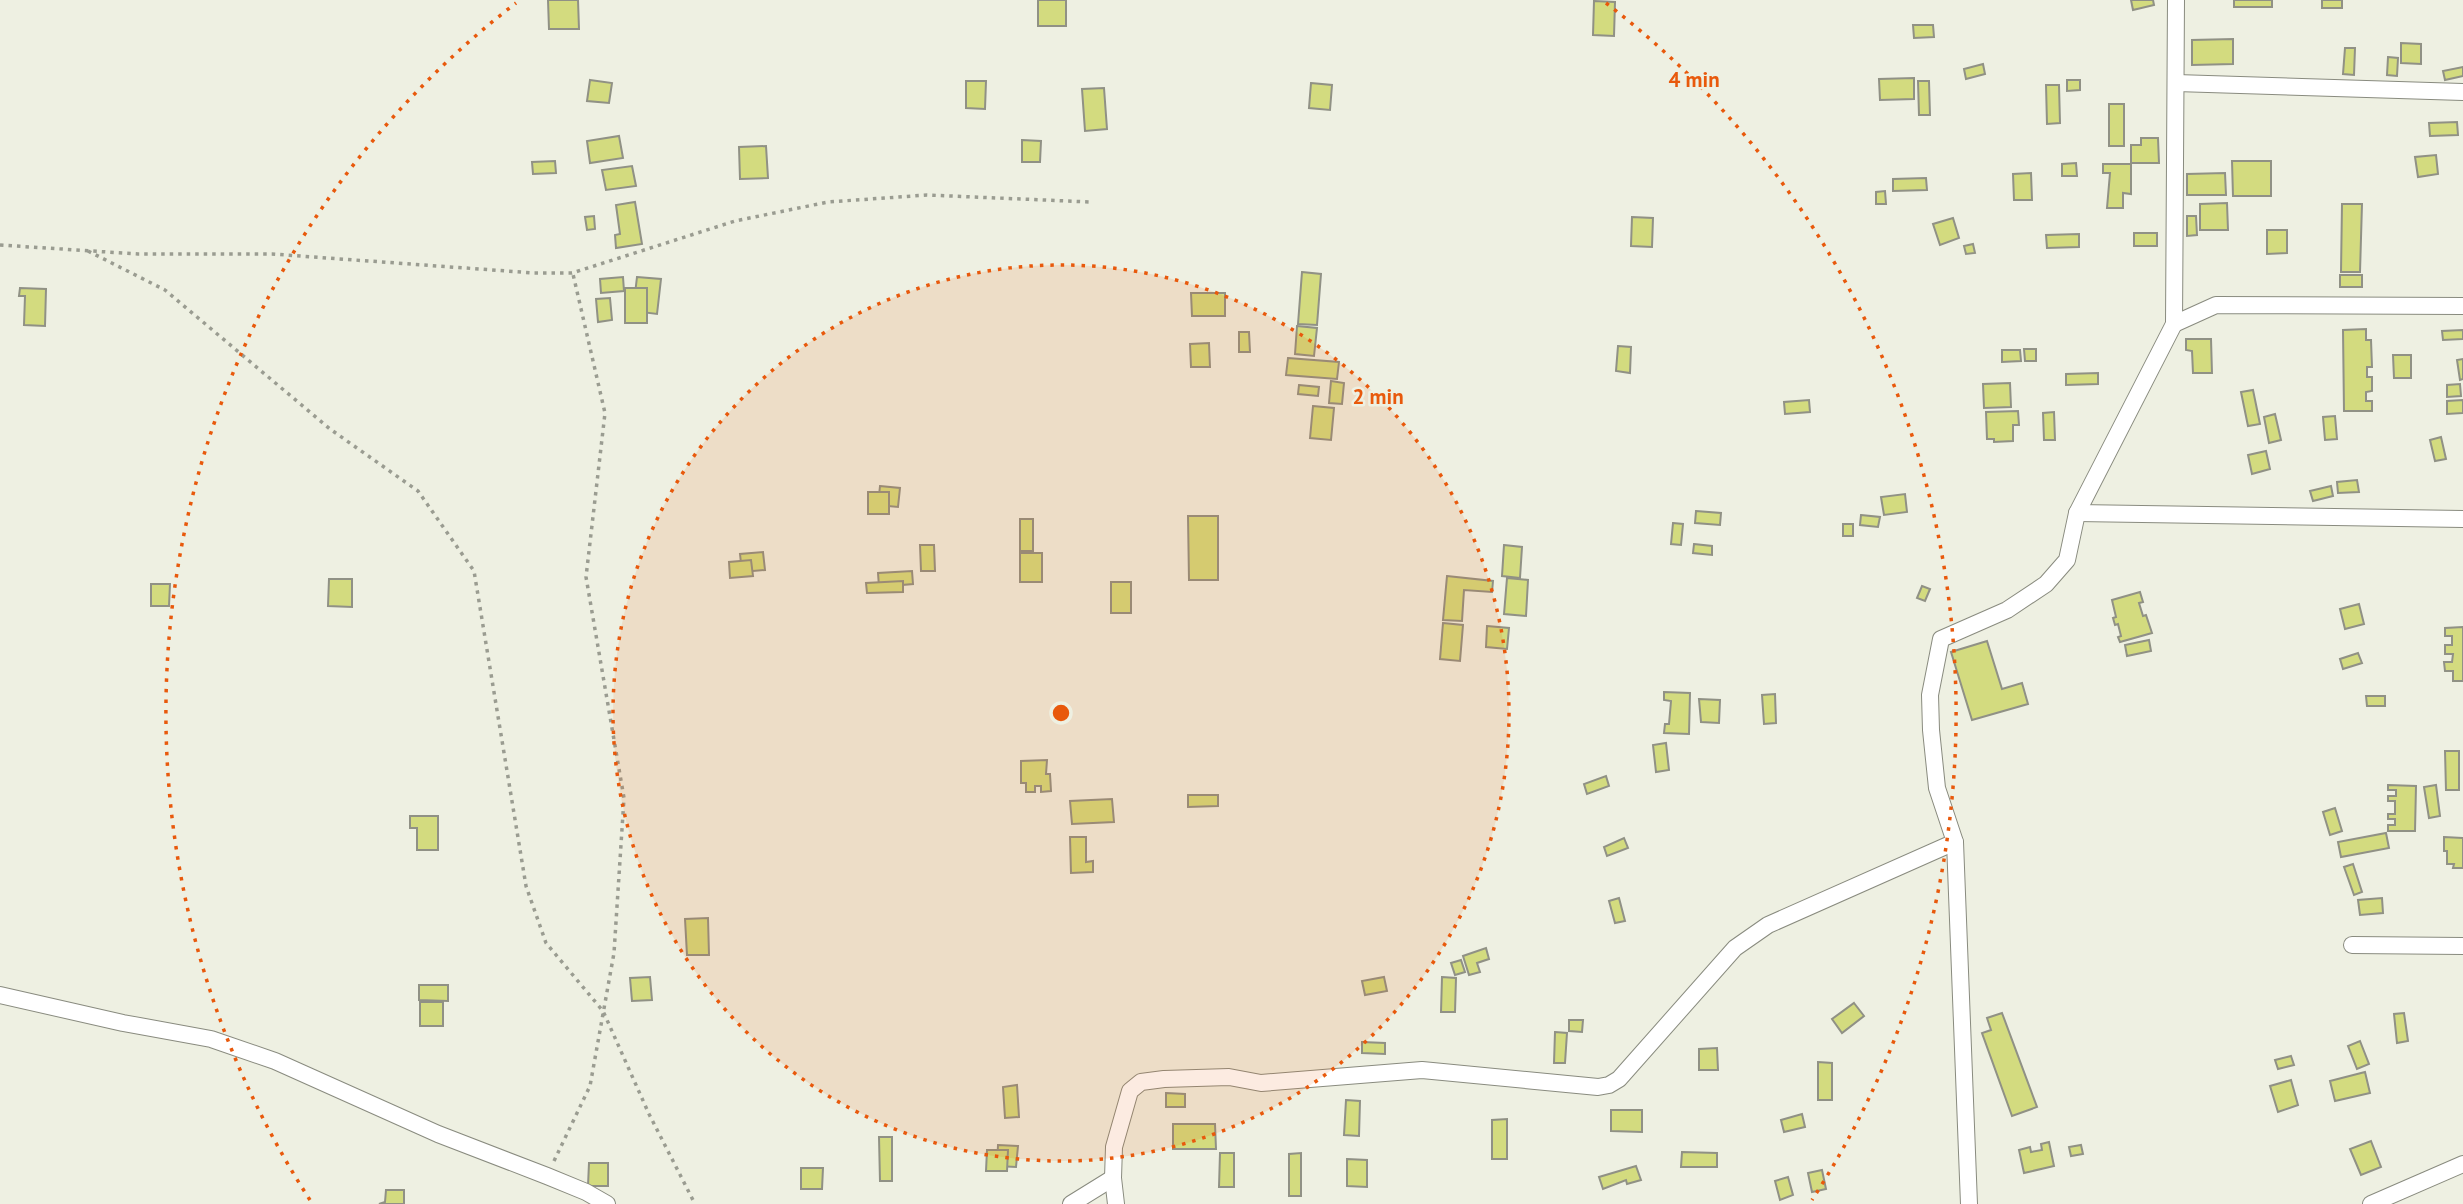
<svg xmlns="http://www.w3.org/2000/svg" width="2463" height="1204" font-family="'PT Sans',sans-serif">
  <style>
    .building { fill: #d3db7f; stroke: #909185; stroke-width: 2 }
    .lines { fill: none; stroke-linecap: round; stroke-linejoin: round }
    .street-casing { stroke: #898b7f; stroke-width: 18 }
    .path { stroke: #9a9c91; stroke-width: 3.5; stroke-dasharray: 3.5 5; stroke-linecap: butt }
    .street { stroke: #fff; stroke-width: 16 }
    .ring { fill: none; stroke: #e8590c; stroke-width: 3.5; stroke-dasharray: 3.5 7 }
    .centre { fill: #e8590c; stroke: #eef0e2; stroke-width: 3.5 }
    .ring-label { font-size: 21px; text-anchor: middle; font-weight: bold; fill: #e8590c; stroke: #eef0e2; stroke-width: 5; stroke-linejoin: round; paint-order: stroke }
  </style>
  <rect width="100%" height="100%" fill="#eef0e2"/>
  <g class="building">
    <path d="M548,0H578L579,29H549Z"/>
    <rect x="1038" y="0" width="28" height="26"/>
    <path d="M2131,0H2153L2154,5L2133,10Z"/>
    <rect x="2234" y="0" width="38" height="7"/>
    <rect x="2322" y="0" width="20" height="8"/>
    <path d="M1594,1L1615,2L1614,36L1593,35Z"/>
    <path d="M1913,25H1933L1934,37L1914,38Z"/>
    <path d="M2233,39V64L2192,65V40Z"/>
    <path d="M2401,43L2421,44V64L2401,63Z"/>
    <path d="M2345,48H2355L2354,75L2343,74Z"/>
    <path d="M2388,57L2398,58L2397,76L2387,75Z"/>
    <path d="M1983,64L1985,74L1966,79L1964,69Z"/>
    <path d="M2463,67V76L2445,80L2443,71Z"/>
    <path d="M1914,78V99L1880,100L1879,79Z"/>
    <path d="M590,80L612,83L609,103L587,101Z"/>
    <path d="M2067,80H2080V90L2067,91Z"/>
    <path d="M966,81H986L985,109L966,108Z"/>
    <path d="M1918,81H1929L1930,115H1919Z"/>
    <path d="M1311,83L1332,85L1330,110L1309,108Z"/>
    <path d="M2046,85H2059L2060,123L2047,124Z"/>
    <path d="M1104,88L1107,129L1085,131L1082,89Z"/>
    <rect x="2109" y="104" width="15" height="42"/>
    <path d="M2457,122L2458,135L2430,136L2429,123Z"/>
    <path d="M619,136L623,158L590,163L587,141Z"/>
    <path d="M2141,138H2158L2159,163H2131V145H2141Z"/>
    <path d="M1022,140L1041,141L1040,162H1022Z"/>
    <path d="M766,146L768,178L740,179L739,147Z"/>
    <path d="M2436,155L2438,174L2418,177L2415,157Z"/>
    <path d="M555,161L556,173L533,174L532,162Z"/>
    <path d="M2232,161H2271V196H2233Z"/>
    <path d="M2076,163L2077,176H2062V164Z"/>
    <path d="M2103,164H2131V194L2123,193V208H2107L2110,173H2103Z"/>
    <path d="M632,166L636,186L606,190L602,170Z"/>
    <path d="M2031,173L2032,200H2014L2013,174Z"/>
    <path d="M2225,173L2226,195H2187V174Z"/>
    <path d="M1926,178L1927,190L1893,191V179Z"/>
    <path d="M1885,191L1886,204H1876V192Z"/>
    <path d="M635,202L642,244L616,248L615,235L620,234L616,205Z"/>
    <path d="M2227,203L2228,230H2200V204Z"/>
    <path d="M2342,204H2362L2360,272H2341Z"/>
    <path d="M594,216L595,229L587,230L585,217Z"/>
    <path d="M2187,216H2196L2197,235L2187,236Z"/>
    <path d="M1632,217L1653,218L1652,247L1631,246Z"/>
    <path d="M1953,218L1959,238L1940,245L1933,224Z"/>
    <path d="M2267,230H2287V253L2267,254Z"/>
    <rect x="2134" y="233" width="23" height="13"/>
    <path d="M2079,234V247L2047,248L2046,235Z"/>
    <path d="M1973,244L1975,253L1966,254L1964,246Z"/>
    <path d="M1302,272L1321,274L1317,325L1298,324Z"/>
    <rect x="2340" y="275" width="22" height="12"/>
    <path d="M623,277L624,291L601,293L600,279Z"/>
    <path d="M637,277L661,279L657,314L633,311Z"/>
    <path d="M20,288L46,289L45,326L24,325L25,296H19Z"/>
    <rect x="625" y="288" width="22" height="35"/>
    <path d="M1191,293H1225V316H1192Z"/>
    <path d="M610,298L612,320L598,322L596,299Z"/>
    <path d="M1297,326L1317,328L1314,356L1295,354Z"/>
    <path d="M2366,329V340H2371L2372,367H2367V377H2372V391L2366,392V401H2372V411H2344L2343,330Z"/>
    <path d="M2463,330V339L2443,340L2442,331Z"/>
    <path d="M1239,332H1249L1250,352H1239Z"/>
    <path d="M2186,339H2211L2212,373H2193L2192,351L2186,350Z"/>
    <path d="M1209,343L1210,367H1191L1190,344Z"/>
    <path d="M1618,346L1631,347L1630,373L1616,371Z"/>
    <path d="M2024,349H2036V361H2025Z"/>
    <path d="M2002,350H2020L2021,361L2002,362Z"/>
    <path d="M2393,355H2411V378H2394Z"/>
    <path d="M1288,358L1339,362L1337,379L1286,375Z"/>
    <path d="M2463,359V379L2460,380L2457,360Z"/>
    <path d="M2098,373V384L2066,385V374Z"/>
    <path d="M1331,381L1344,383L1342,404L1329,403Z"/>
    <path d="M2010,383L2011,407L1984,408L1983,384Z"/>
    <path d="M2460,384L2461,396L2447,397V385Z"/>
    <path d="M1299,385L1319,387L1318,396L1298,394Z"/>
    <path d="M2253,390L2260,424L2248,426L2241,392Z"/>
    <path d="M1809,400L1810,412L1785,414L1784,402Z"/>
    <path d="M2463,400V413L2447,414V401Z"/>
    <path d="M1313,406L1334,408L1331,440L1310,438Z"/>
    <path d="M2018,411L2019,425H2013V441L1994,442V439H1987L1986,412Z"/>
    <path d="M2054,412L2055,440H2044L2043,413Z"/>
    <path d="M2275,414L2281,440L2269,443L2264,417Z"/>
    <path d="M2335,416L2337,439L2325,440L2323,417Z"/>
    <path d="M2441,437L2446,459L2435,461L2430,440Z"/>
    <path d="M2266,451L2270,469L2252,474L2248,455Z"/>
    <path d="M2357,480L2359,492L2338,493L2337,482Z"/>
    <path d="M880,486L900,488L898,507L878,505Z"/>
    <path d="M2331,486L2333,496L2313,501L2310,491Z"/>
    <rect x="868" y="492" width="21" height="22"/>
    <path d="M1905,494L1907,512L1884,515L1881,497Z"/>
    <path d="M1696,511L1721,513L1720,525L1695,523Z"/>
    <path d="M1861,515L1880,517L1878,527L1860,525Z"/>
    <path d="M1188,516H1218V580H1189Z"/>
    <rect x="1020" y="519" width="13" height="32"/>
    <path d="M1673,523L1683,524L1681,545L1671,544Z"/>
    <rect x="1843" y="524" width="10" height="12"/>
    <path d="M1694,544L1712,546V555L1693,553Z"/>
    <path d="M920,545H934L935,571H921Z"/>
    <path d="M1504,545L1522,547L1520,578L1502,576Z"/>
    <path d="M763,552L765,570L742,572L740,554Z"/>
    <rect x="1020" y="553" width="22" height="29"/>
    <path d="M751,560L753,576L730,578L729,562Z"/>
    <path d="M912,571L913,584L879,587L878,573Z"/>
    <path d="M1447,576L1493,581L1492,592L1464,590L1462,621L1443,620Z"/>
    <path d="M1507,578L1528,580L1526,616L1504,614Z"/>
    <path d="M329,579H352V607L328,606Z"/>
    <path d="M903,581V592L867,593L866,583Z"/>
    <rect x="1111" y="582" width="20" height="31"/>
    <path d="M151,584H170L169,606H151Z"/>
    <path d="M1922,586L1930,589L1925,601L1917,598Z"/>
    <path d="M2140,592L2143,602L2139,603L2143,616L2146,615L2152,633L2120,642L2118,637L2121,636L2118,624L2115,625L2113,618L2116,617L2112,600Z"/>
    <path d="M2359,604L2364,624L2345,629L2340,609Z"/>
    <path d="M1443,623L1463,625L1460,661L1440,659Z"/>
    <path d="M1487,626L1509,628L1507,649L1486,647Z"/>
    <path d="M2463,627V681H2453V671H2445L2444,662H2452L2453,654H2445V645H2452V636H2445V628Z"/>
    <path d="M2149,640L2151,651L2127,656L2125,645Z"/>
    <path d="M1987,641L2002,689L2022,683L2028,704L1972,720L1951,652Z"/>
    <path d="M2358,653L2362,663L2343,669L2340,659Z"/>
    <path d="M1664,692L1690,693L1689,734L1664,733L1665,724H1669L1671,701L1664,700Z"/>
    <path d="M1775,694L1776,723L1764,724L1762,695Z"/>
    <path d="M2366,696H2385V706H2367Z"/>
    <path d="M1699,699L1720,700L1719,723L1701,722Z"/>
    <path d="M1666,743L1669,770L1656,772L1653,745Z"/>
    <path d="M2445,751H2459V790H2446Z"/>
    <path d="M1047,760L1046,774H1050L1051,791L1041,792V786H1035V792H1026V783H1021V761Z"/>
    <path d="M1606,776L1609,786L1587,794L1584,784Z"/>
    <path d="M2388,785L2416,786L2415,831H2388V825H2395V819H2388V814H2395V801H2388V796H2396V790H2388Z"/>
    <path d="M2436,785L2440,816L2429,818L2424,787Z"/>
    <path d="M1188,795H1218V806L1188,807Z"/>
    <path d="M1112,799L1114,822L1072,824L1070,801Z"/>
    <path d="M2335,808L2342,831L2330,835L2323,812Z"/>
    <path d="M410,816H438V850H417V828H410Z"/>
    <path d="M2386,833L2389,848L2341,857L2338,842Z"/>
    <path d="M1070,837H1086V862L1093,861V872L1071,873Z"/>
    <path d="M2444,837L2463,838V868H2453L2454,864H2447V851H2444Z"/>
    <path d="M1624,838L1628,848L1607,856L1604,847Z"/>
    <path d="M2353,864L2362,892L2354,895L2344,867Z"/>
    <path d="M1619,898L1625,921L1615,923L1609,901Z"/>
    <path d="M2382,898L2383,913L2360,915L2358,900Z"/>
    <path d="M708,918L709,955H687L685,919Z"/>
    <path d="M1486,948L1489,959L1477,963L1480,972L1469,975L1463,956Z"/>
    <path d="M1461,960L1465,972L1455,975L1451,963Z"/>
    <path d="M650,977L652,1000L632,1001L630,978Z"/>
    <path d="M1384,977L1387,991L1365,995L1362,981Z"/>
    <path d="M1442,977L1456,978L1455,1012H1441Z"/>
    <path d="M419,985H448V1001L419,1000Z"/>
    <rect x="420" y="1002" width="23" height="24"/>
    <path d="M1854,1003L1864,1016L1842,1033L1832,1019Z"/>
    <path d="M2002,1013L2037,1107L2012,1116L1982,1033L1991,1030L1987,1018Z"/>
    <path d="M2404,1013L2408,1041L2397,1043L2394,1014Z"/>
    <path d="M1569,1020H1583L1582,1032L1569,1031Z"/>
    <path d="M1555,1032L1567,1033L1565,1063H1554Z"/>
    <path d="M2360,1041L2369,1064L2357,1069L2348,1046Z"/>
    <path d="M1362,1042L1385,1043V1054L1362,1053Z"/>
    <path d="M1717,1048L1718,1070H1699V1049Z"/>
    <path d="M2291,1056L2294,1065L2278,1069L2275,1060Z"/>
    <path d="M1818,1062L1832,1063V1100H1818Z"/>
    <path d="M2365,1072L2370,1093L2335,1101L2330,1081Z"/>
    <path d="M2291,1080L2298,1105L2278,1112L2270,1086Z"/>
    <path d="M1017,1085L1019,1117L1005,1118L1003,1087Z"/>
    <path d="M1166,1093L1185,1094V1107H1166Z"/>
    <path d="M1346,1100L1360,1101L1359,1136L1344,1135Z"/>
    <path d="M1611,1110H1642V1132L1611,1131Z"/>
    <path d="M1802,1114L1805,1127L1784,1132L1781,1120Z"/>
    <path d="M1507,1119V1159H1492V1120Z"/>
    <path d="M1173,1124H1215L1216,1149H1173Z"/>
    <path d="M879,1137H892V1181H880Z"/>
    <path d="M2371,1141L2381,1167L2361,1175L2350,1149Z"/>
    <path d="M2049,1142L2054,1166L2024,1173L2019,1150L2030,1147L2031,1152L2042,1150L2041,1144Z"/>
    <path d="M998,1145L1018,1146L1016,1167L997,1166Z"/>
    <path d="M2081,1145L2083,1154L2071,1156L2069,1147Z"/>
    <path d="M987,1150H1008L1007,1171H986Z"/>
    <path d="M1682,1152L1717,1153V1167H1681Z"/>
    <path d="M1220,1153H1234V1187H1219Z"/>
    <path d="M1301,1153V1196H1289V1154Z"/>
    <path d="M1347,1159L1367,1160V1187L1347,1186Z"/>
    <path d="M589,1163H608V1186H588Z"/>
    <path d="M1636,1166L1641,1180L1627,1184L1626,1180L1603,1189L1599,1177Z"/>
    <path d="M801,1168H823L822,1189H801Z"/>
    <path d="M1822,1170L1826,1189L1812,1192L1808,1173Z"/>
    <path d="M1788,1177L1793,1195L1780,1200L1775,1181Z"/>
    <path d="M386,1190H404V1204H379L385,1202Z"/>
  </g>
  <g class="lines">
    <g class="street-casing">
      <g id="street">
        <path d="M2176,83L2463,92"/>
        <path d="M2174,324L2216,305L2463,306"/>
        <path d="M2077,513L2463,519"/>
        <path d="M1955,842L1969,1204"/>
        <path d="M2352,945L2463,946"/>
        <path d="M0,995L123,1023L211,1039L275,1061L438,1134L547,1176L586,1192L607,1204"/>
        <path d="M1071,1204L1113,1178"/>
        <path d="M1116,1204L1113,1178L1114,1147L1130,1091L1141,1082L1164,1079L1229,1077L1261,1083L1422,1070L1598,1087L1609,1085L1619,1079L1735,948L1768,925L1955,842L1937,788L1931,730L1930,695L1941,639L2007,610L2046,584L2067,560L2077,513L2174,324L2176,0"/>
        <path d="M2371,1204L2463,1164"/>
      </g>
    </g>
    <g class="path">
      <path d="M0,245L138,254H272L534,273H572L735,221L828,202L927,195L1091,202"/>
      <path d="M88,251L165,290L330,429L418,491L474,571L526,886L546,943L603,1011L649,1114L695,1204"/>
      <path d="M554,1161L590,1086L614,953L624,798L586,577L605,413L573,274"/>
    </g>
    <use href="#street" class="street"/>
  </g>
  <circle cx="1061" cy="713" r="448" fill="#e8590c" fill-opacity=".12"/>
  <g class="ring">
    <circle cx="1061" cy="713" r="448"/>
    <path d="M310 1200A895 895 0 0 1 516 3M1606 3A895 895 0 0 1 1812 1200"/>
  </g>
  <circle cx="1061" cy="713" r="10" class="centre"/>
  <g class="ring-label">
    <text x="1694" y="87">4 min</text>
    <text x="1378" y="404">2 min</text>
  </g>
</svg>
